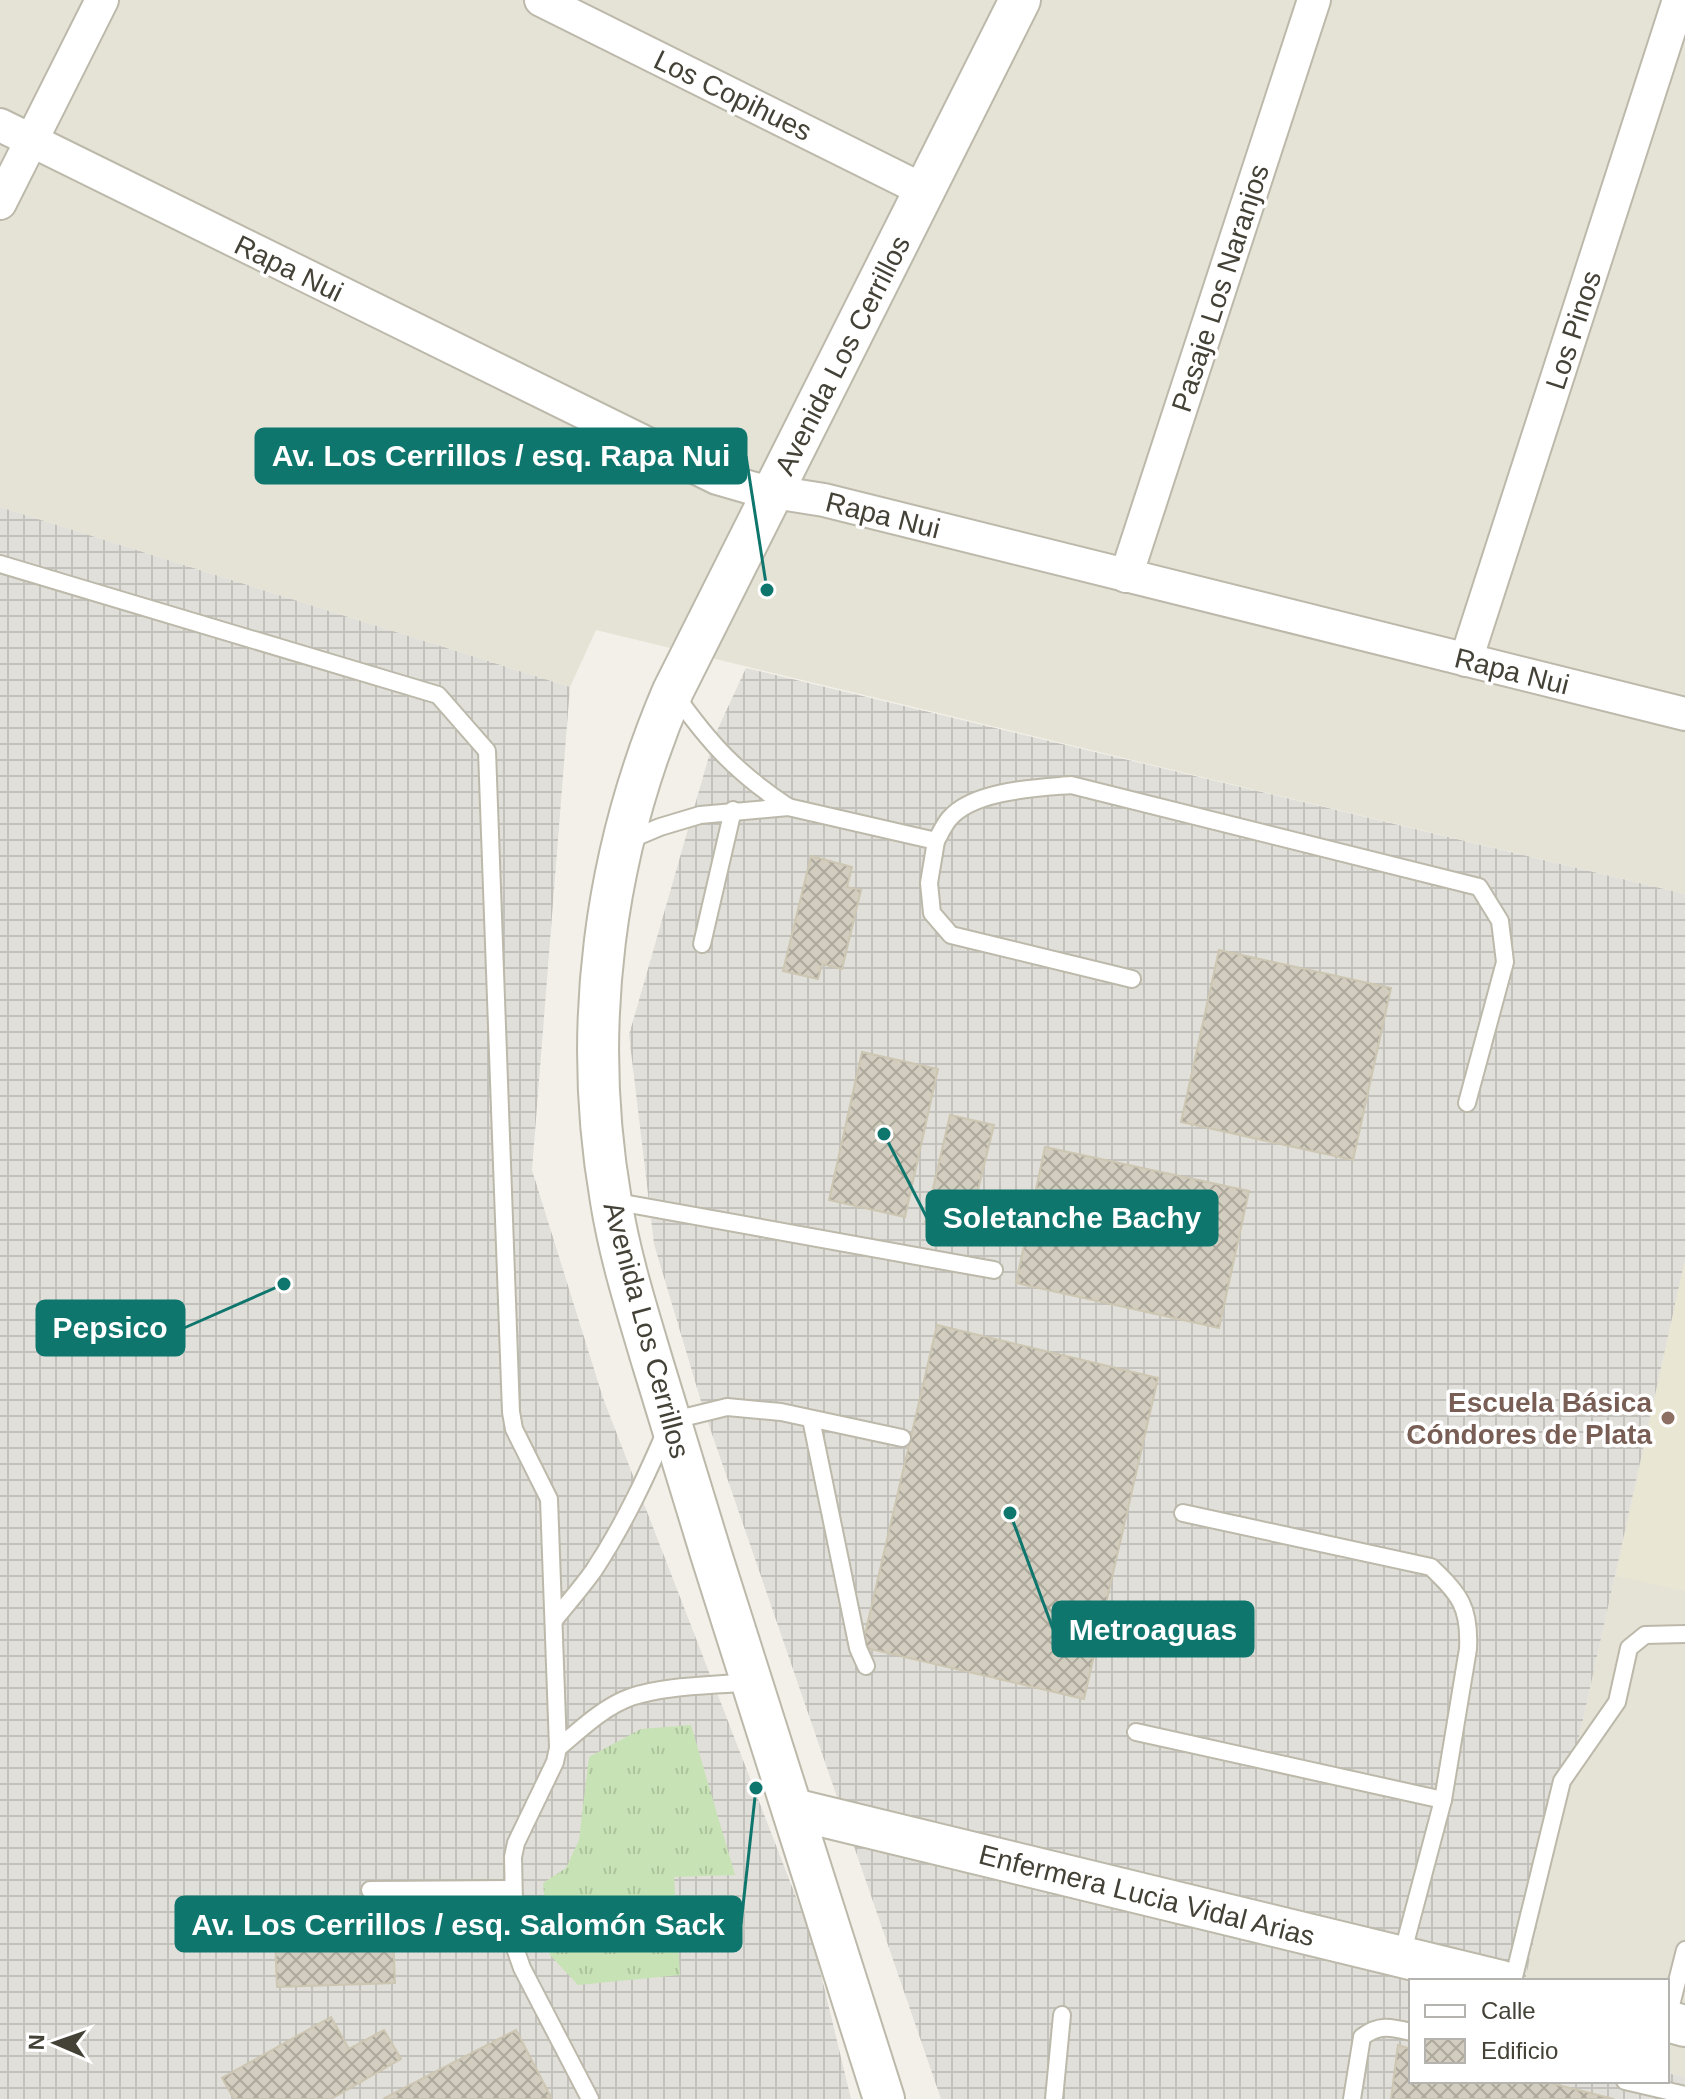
<svg xmlns="http://www.w3.org/2000/svg" width="1685" height="2099" font-family="Helvetica,sans-serif">
  <style>
    .residential { fill: #e5e3d6 }
    .industrial { fill: url(#industrial-grid) }
    .education { fill: #e9e6d3 }
    .grass { fill: url(#grass-tufts) }
    .building { fill: url(#building-cross-hatch); stroke: #ccc6b2; stroke-width: 2 }
    .lines { fill: none; stroke-linecap: round; stroke-linejoin: round }
    .service-casing { stroke: #bcb9ab; stroke-width: 20 }
    .minor-casing { stroke: #bcb9ab; stroke-width: 36 }
    .tertiary-casing { stroke: #bcb9ab; stroke-width: 44 }
    .service { stroke: #fff; stroke-width: 16 }
    .minor { stroke: #fff; stroke-width: 32 }
    .tertiary { stroke: #fff; stroke-width: 40 }
    .education-dot { fill: #8d6e63; stroke: #fff; stroke-width: 3 }
    .labels { text-anchor: middle; stroke-width: 7; stroke-linejoin: round; paint-order: stroke }
    .street-label { font-size: 28px; fill: #444137; stroke: #fff }
    .education-label { font-size: 28px; font-weight: bold; fill: #785e54; stroke: #fff; text-anchor: end }
    .leader { fill: none; stroke: #0f766e; stroke-width: 3 }
    .callout-dot { fill: #0f766e; stroke: #fff; stroke-width: 3 }
    .callout { fill: #0f766e; stroke: #0f766e; stroke-width: 3 }
    .callout-label { font-size: 30px; text-anchor: middle; font-weight: bold; fill: #fff }
  </style>
  <defs>
    <pattern id="industrial-grid" width="8" height="8" patternUnits="userSpaceOnUse" patternTransform="scale(2)"><rect width="8" height="8" fill="#e1dfd9"/><path d="M0 4h8M4 0v8" fill="none" stroke="#c2c1bb"/></pattern>
    <pattern id="grass-tufts" width="24" height="20" patternUnits="userSpaceOnUse" patternTransform="scale(2)"><rect width="24" height="20" fill="#c7e2b5"/><path d="M3 7l-1-3M5 7V3M7 7l1-3M15 17l-1-3M17 17v-4M19 17l1-3" fill="none" stroke="#acc39c"/></pattern>
    <pattern id="building-cross-hatch" width="8" height="8" patternUnits="userSpaceOnUse" patternTransform="scale(2)"><rect width="8" height="8" fill="#d2cdbe"/><path d="M0 0l8 8M0 8l8-8" fill="none" stroke="#aca89b"/></pattern>
  </defs>
  <rect width="100%" height="100%" fill="#f2f0e8"/>
  <g class="residential">
    <path d="M0,0H1685V894L596,630L570,687L0,507Z"/>
    <path d="M1685,1260V2077L1667,2073V1981H1525Z"/>
  </g>
  <g class="industrial">
    <path d="M0,507L570,687L532,1170L603,1398L813,1941L851,2099H0Z"/>
    <path d="M746,668L1685,894V1260L1525,1981H1411V2081H1667V2073L1685,2077V2099H941L703,1408L654,1244L629,1035L715,735Z"/>
  </g>
  <path class="education" d="M1685,1260V1591L1616,1576Z"/>
  <path class="grass" d="M691,1725L735,1875L674,1877L680,1975L578,1985L550,1955L543,1883L566,1868L579,1840L589,1757L641,1729Z"/>
  <g class="building">
    <path d="M811,856L852,867L847,887L861,890L842,969L822,964L818,979L783,971Z"/>
    <path d="M1219,950L1391,988L1353,1160L1181,1122Z"/>
    <path d="M862,1052L938,1069L905,1217L829,1200Z"/>
    <path d="M950,1115L994,1125L967,1234L925,1223Z"/>
    <path d="M1045,1147L1249,1191L1219,1328L1016,1283Z"/>
    <path d="M937,1325L1158,1378L1084,1699L862,1647Z"/>
    <path d="M392,1910L395,1983L277,1987L274,1914Z"/>
    <path d="M331,2017L349,2049L384,2030L401,2059L331,2099H234L222,2078Z"/>
    <path d="M516,2030L552,2099H383Z"/>
    <path d="M1398,2045L1411,2049V2081H1542L1614,2099H1391Z"/>
  </g>
  <g class="lines">
    <g class="service-casing">
      <g id="service">
        <path d="M0,564L438,695L487,751L511,1412L514,1429L549,1499L558,1748L555,1762L516,1843L513,1857L515,1948L522,1968L590,2099"/>
        <path d="M674,693C710,744 736,772 788,807"/>
        <path d="M629,840L660,827L700,815L788,807L936,841C940,834 944,825 949,819C973,790 1037,788 1071,785L1479,887L1500,921L1505,962L1467,1103"/>
        <path d="M936,841L929,883L932,913L951,935L1132,979"/>
        <path d="M702,944L733,810"/>
        <path d="M612,1201L994,1270"/>
        <path d="M811,1419L858,1648L866,1666"/>
        <path d="M1183,1513L1431,1567C1460,1595 1470,1607 1468,1649L1443,1800L1402,1955"/>
        <path d="M555,1619C568,1603 582,1587 594,1570C625,1523 648,1473 670,1421L727,1407L781,1412L902,1438"/>
        <path d="M1136,1732L1443,1800"/>
        <path d="M558,1748C580,1730 603,1707 631,1697C668,1685 711,1686 750,1682"/>
        <path d="M370,1890L513,1889"/>
        <path d="M1513,1981L1562,1781L1617,1702L1629,1648L1645,1635L1685,1634"/>
        <path d="M1667,2021L1685,1950"/>
        <path d="M1625,2081L1685,2095"/>
        <path d="M1054,2099L1062,2015"/>
        <path d="M1352,2099L1362,2037C1379,2024 1391,2027 1411,2032"/>
      </g>
    </g>
    <g class="minor-casing">
      <g id="minor">
        <path d="M541,0L925,191"/>
        <path d="M0,125L717,478L755,489L824,500L1685,714"/>
        <path d="M0,203L102,0"/>
        <path d="M1126,576L1314,0"/>
        <path d="M1466,660L1679,0"/>
      </g>
    </g>
    <g class="tertiary-casing">
      <g id="tertiary">
        <path d="M793,1809L1501,1981"/>
        <path d="M1667,2021L1685,2026"/>
        <path d="M884,2099C827,1917 767,1736 711,1554C691,1490 672,1427 653,1364C637,1310 620,1257 611,1201C581,1028 604,852 673,691L1020,0"/>
      </g>
    </g>
    <use href="#service" class="service"/>
    <use href="#minor" class="minor"/>
    <use href="#tertiary" class="tertiary"/>
  </g>
  <circle class="education-dot" cx="1668" cy="1418" r="8"/>
  <g class="labels">
    <g class="street-label">
      <text transform="translate(733 95) rotate(26)" y="10">Los Copihues</text>
      <text transform="translate(289 268) rotate(26)" y="10">Rapa Nui</text>
      <text transform="translate(1220 288) rotate(-72)" y="10">Pasaje Los Naranjos</text>
      <text transform="translate(1573 330) rotate(-72)" y="10">Los Pinos</text>
      <text transform="translate(842 355) rotate(-63)" y="10">Avenida Los Cerrillos</text>
      <text transform="translate(883 515) rotate(14)" y="10">Rapa Nui</text>
      <text transform="translate(1512 671) rotate(14)" y="10">Rapa Nui</text>
      <text transform="translate(647 1330) rotate(75)" y="10">Avenida Los Cerrillos</text>
      <text transform="translate(1147 1895) rotate(14)" y="10">Enfermera Lucia Vidal Arias</text>
    </g>
    <g class="education-label">
      <text x="1652" y="1412">Escuela Básica<tspan x="1652" dy="32">Cóndores de Plata</tspan></text>
    </g>
  </g>
  <path class="leader" d="M767 590L746 456M884 1134L927 1218M284 1284L184 1328M1010 1513L1053 1629M756 1788L741 1924"/>
  <g class="callout-dot">
    <circle cx="767" cy="590" r="8"/>
    <circle cx="884" cy="1134" r="8"/>
    <circle cx="284" cy="1284" r="8"/>
    <circle cx="1010" cy="1513" r="8"/>
    <circle cx="756" cy="1788" r="8"/>
  </g>
  <g class="callout">
    <rect x="256" y="429" width="490" height="54" rx="8"/>
    <rect x="927" y="1191" width="290" height="54" rx="8"/>
    <rect x="37" y="1301" width="147" height="54" rx="8"/>
    <rect x="1053" y="1602" width="200" height="54" rx="8"/>
    <rect x="176" y="1897" width="565" height="54" rx="8"/>
  </g>
  <g class="callout-label">
    <text x="501" y="466">Av. Los Cerrillos / esq. Rapa Nui</text>
    <text x="1072" y="1228">Soletanche Bachy</text>
    <text x="110" y="1338">Pepsico</text>
    <text x="1153" y="1640">Metroaguas</text>
    <text x="458" y="1935">Av. Los Cerrillos / esq. Salomón Sack</text>
  </g>
  <rect x="1409" y="1979" width="260" height="104" fill="#ffffff" stroke="#b4b3af" stroke-width="2"/>
  <rect x="1425" y="2005" width="40" height="12" fill="#ffffff" stroke="#b4b3af" stroke-width="2"/>
  <text x="1481" y="2019" font-size="24" fill="#444137">Calle</text>
  <rect x="1425" y="2039" width="40" height="24" fill="url(#building-cross-hatch)" stroke="#b4b3af" stroke-width="2"/>
  <text x="1481" y="2059" font-size="24" fill="#444137">Edificio</text>
  <g transform="translate(56 2043) rotate(272)" stroke="#ffffff" stroke-width="6" paint-order="stroke">
  <path d="M0-6L14 30L0 20L-14 30Z" fill="#444137"/>
  <text y="-12" font-size="22" font-weight="bold" text-anchor="middle" fill="#444137">N</text>
  </g>
</svg>
